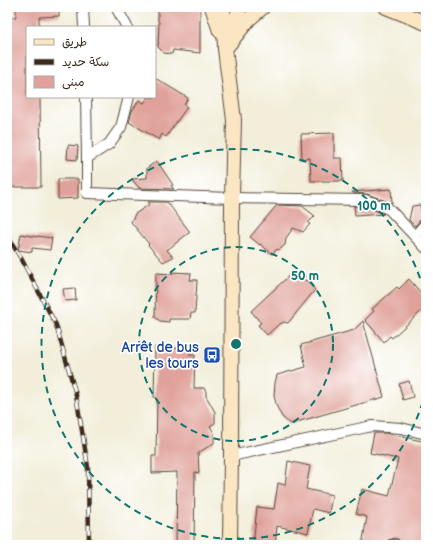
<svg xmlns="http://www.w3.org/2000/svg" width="433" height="552" font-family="'Balsamiq Sans','Playpen Sans Arabic',sans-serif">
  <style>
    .building { fill: #e0a19a }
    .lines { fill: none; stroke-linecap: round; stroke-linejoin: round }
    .street-casing { stroke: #56473a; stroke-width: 12 }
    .secondary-casing { stroke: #56473a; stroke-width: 16 }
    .street { stroke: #fff; stroke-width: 10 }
    .secondary { stroke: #fbe6c4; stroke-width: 14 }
    .rail-casing { stroke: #3b2a1e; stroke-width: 4.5 }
    .rail { stroke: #fff; stroke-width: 3; stroke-dasharray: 9; stroke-linecap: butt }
    .ring { fill: none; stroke: #0f766e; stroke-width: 2; stroke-dasharray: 7 5 }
    .labels { text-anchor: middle; stroke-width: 3.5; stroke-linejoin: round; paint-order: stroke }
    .transit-label { font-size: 14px; fill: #164399; stroke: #fff; text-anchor: end }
    .centre { fill: #0f766e; stroke: #fff; stroke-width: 2 }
    .ring-label { font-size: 12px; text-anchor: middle; font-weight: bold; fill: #0f766e; stroke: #fff; stroke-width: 3.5; stroke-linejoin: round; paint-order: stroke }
  </style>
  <rect width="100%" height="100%" fill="#fff"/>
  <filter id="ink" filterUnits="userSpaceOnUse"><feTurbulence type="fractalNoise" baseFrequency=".025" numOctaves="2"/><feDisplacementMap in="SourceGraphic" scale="8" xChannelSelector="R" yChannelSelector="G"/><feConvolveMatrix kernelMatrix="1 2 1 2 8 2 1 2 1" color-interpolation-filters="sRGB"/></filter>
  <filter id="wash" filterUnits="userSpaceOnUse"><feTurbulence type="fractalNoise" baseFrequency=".012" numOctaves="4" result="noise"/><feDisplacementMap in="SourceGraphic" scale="16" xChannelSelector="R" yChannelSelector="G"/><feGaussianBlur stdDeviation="0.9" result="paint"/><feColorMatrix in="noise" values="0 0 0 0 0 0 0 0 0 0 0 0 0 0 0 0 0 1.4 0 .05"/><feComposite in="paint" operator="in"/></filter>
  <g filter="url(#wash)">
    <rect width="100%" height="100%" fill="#f2eeda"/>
    <g id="blocks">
      <g class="building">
        <path d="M16,7H59V16L39,17V27H27V97H40L41,187H7V81H8L7,17H16Z"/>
        <path d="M158,7H195L200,8V53L173,50L172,54L164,53L158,47L159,22L158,21Z"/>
        <path d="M155,78L188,98L184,105L187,107L166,137L162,134L159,140L129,122L132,111L139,100L144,103L148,97H155Z"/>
        <path d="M334,133V158H342L343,181H311L310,158L302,159L301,134Z"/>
        <path d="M68,145L78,146L77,160L67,159Z"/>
        <path d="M157,161L173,185L171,186L174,189L139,188L132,179L147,178V168Z"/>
        <path d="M58,179H78V198L58,199Z"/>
        <path d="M391,189L392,203L367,194L353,193L352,192Z"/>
        <path d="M148,202H167L190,232L167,250L173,257L163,262L148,245L149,244L131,222L135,214L150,204Z"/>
        <path d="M277,205L302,206L315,216L308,223L310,224L303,232L293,228L286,238L285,245L279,250L277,249L272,254L260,244V245L250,237Z"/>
        <path d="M420,205L422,215L421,219L415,226L409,220L412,206Z"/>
        <path d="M354,206H364L384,214L355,216Z"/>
        <path d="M21,234L37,237V236L52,238L50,250L32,248V252L18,250Z"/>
        <path d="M294,271L306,281L307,280L315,290L288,323L284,322L278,325L267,335L258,325L261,323L251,311Z"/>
        <path d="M171,272L191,273L190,280H197L195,313H191L190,319H169V322L160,321L155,317L156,273L173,274Z"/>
        <path d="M409,279L426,299V307L392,338L390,336L384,342L365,320L374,311L372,309L397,287L399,289Z"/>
        <path d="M75,288L76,300L65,301L63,289Z"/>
        <path d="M363,321L384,397L290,424L282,417L277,407L274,396L275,383L277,375L306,367L301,345L354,330Z"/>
        <path d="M155,347L190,349V355H195L194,388H204L206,392V396L215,412V423L210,426L214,433V443L198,453L199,473L195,472L194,545H176L177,472L152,473V456H156L157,399L154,397Z"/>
        <path d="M409,381L413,397L403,400L399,384Z"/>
        <path d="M374,433H385L426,442V519L420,545H401L400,541L398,539L395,538L388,540L386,542V545H362L367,517L356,514L362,489L389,496L398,459L370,453Z"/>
        <path d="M288,461L310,466L306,489L332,495L329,513L313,509L308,533L277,526L275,545H253L257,507L274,509L278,483L285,485Z"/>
      </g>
    </g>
  </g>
  <g filter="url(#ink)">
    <use href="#blocks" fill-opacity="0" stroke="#56473a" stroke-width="1"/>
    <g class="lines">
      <g class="street-casing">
        <g id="street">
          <path d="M83,7L84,27"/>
          <path d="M116,7L127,27"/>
          <path d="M86,97L87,158V193L232,198L365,200L389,209L426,248"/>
          <path d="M87,158L109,144L121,127L129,97"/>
          <path d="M415,236L426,223"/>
          <path d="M231,456L372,426L401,428L426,434"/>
          <path d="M392,545H395"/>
        </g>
      </g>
      <g class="secondary-casing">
        <g id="secondary">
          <path d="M212,7L220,31"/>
          <path d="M223,7L225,49L234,120L232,198L231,456L230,545"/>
          <path d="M386,7L426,23"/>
          <path d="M229,39L240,7"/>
          <path d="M225,49L249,19L263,7"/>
        </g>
      </g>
      <use href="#street" class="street"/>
      <use href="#secondary" class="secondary"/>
      <g class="rail-casing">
        <path id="rail" d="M7,235L22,260L56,325L76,395L88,467L89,545"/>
      </g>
      <use href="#rail" class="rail"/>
    </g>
  </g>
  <g class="ring">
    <circle cx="236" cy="344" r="97"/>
    <path d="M426 390A195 195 0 1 1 426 298"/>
  </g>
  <defs>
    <g id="bus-square" transform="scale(0.9)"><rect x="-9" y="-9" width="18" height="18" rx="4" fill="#1a4fb4" stroke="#fff"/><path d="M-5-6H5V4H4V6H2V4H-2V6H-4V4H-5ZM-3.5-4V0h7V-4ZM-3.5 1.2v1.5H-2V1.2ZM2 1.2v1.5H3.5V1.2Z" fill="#fff"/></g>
  </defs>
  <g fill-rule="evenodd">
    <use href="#bus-square" x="212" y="355"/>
  </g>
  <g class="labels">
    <g class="transit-label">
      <text x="199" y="352">Arrêt de bus<tspan x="199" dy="16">les tours</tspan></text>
    </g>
  </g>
  <circle cx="236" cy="344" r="6" class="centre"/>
  <g class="ring-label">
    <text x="374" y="210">100 m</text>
    <text x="305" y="280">50 m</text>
  </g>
  <rect width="433" height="552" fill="none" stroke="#fff" stroke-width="24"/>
  <rect x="26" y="26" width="130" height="72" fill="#ffffff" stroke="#b1aaa5"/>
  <rect x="34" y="39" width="20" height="6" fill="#fbe6c4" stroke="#b1aaa5"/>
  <text x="62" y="46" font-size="12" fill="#3b2a1e">طريق</text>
  <rect x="34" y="59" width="20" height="6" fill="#3b2a1e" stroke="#b1aaa5"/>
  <text x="62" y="66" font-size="12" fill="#3b2a1e">سكة حديد</text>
  <rect x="34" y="76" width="20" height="12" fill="#e0a19a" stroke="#b1aaa5"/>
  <text x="62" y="86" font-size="12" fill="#3b2a1e">مبنى</text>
</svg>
